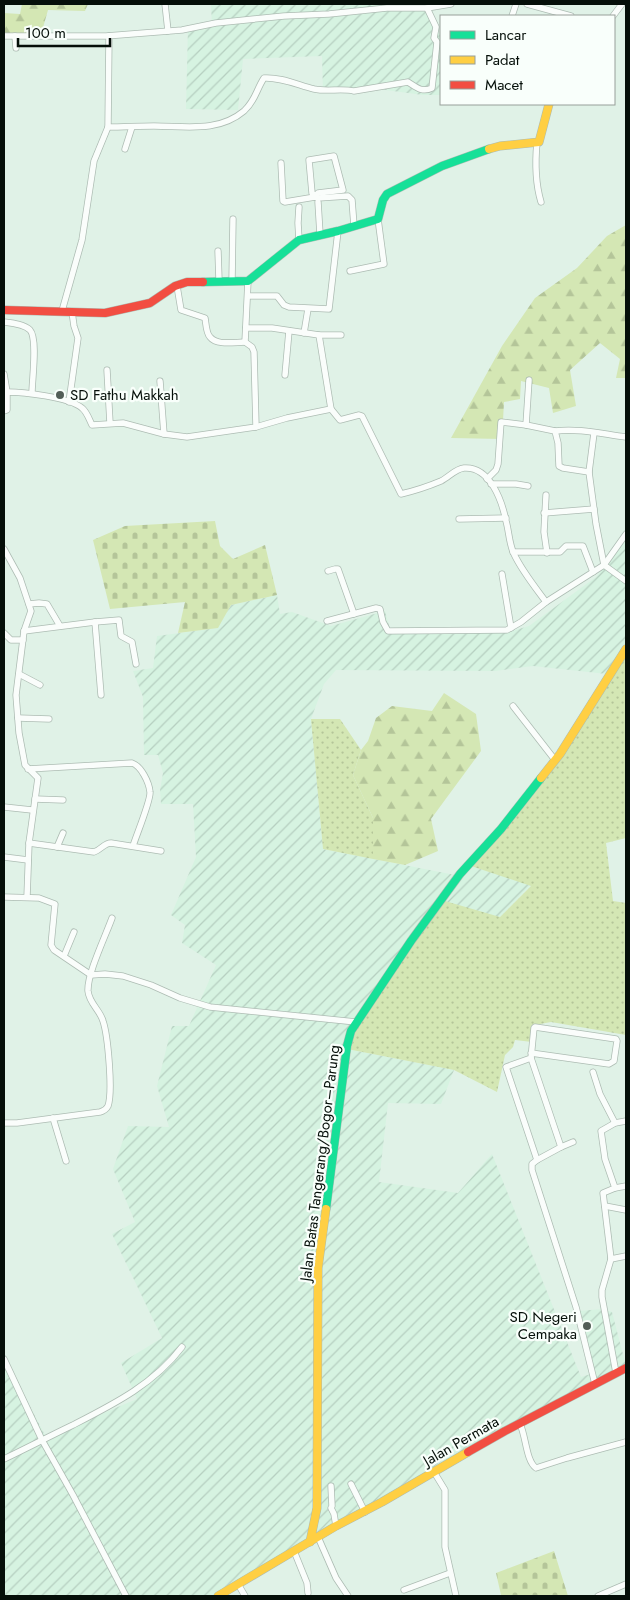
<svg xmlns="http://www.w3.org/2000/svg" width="630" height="1600" font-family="Jost,sans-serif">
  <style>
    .industrial { fill: url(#industrial-furrows) }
    .grass { fill: url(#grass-dots) }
    .forest { fill: url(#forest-firs) }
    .cemetery { fill: url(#cemetery-stones) }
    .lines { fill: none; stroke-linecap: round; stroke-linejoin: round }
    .street-casing { stroke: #adbcb3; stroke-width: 7 }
    .fast-casing { stroke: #adbcb3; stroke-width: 9 }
    .slow-casing { stroke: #adbcb3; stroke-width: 9 }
    .jam-casing { stroke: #adbcb3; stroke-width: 9 }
    .street { stroke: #fafdfb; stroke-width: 5.5 }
    .fast { stroke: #16e098; stroke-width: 8 }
    .slow { stroke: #ffcf43; stroke-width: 8 }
    .jam { stroke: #f24e42; stroke-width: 8 }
    .poi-dot { fill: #525e57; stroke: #f9fffb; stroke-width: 2 }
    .labels { text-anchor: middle; stroke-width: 4.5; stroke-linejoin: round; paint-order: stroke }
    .poi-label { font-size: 15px; fill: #050f09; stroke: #f9fffb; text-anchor: start }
    .street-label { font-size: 15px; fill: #050f09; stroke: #f9fffb }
  </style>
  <defs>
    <pattern id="industrial-furrows" width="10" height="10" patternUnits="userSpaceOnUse" patternTransform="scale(1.25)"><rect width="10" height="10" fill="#d6f3e1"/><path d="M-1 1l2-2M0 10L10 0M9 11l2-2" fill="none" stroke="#b6cfc0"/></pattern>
    <pattern id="grass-dots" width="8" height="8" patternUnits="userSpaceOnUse" patternTransform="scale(1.25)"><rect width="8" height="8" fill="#d4e7b4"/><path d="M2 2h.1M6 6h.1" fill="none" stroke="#b4c599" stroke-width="1.8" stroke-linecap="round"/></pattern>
    <pattern id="forest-firs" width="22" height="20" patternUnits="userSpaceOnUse" patternTransform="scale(1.25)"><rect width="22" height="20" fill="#d4e7b4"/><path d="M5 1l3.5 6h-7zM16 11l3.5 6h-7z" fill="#b4c599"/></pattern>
    <pattern id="cemetery-stones" width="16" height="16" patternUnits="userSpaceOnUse" patternTransform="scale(1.25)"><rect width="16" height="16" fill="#d4e7b4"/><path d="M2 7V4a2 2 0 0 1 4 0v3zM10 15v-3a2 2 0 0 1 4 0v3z" fill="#b4c599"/></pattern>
  </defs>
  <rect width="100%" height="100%" fill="#e0f2e7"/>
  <g class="industrial">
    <path d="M211,4H425L441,38V95H423L363,87L323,92L322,56L243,59L238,110L186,109L188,27L212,26Z"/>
    <path d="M626,539V648L607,674L533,666L495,671L336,670L324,684L311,719L323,849L455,875L471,866L531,885L500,917L352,1023L342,1048L454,1070L441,1104L388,1103L379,1182L458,1193L492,1154L581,1377L594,1373L578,1311L603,1309L612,1312L626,1366L422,1480L223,1596H4V1357L46,1437L137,1399L121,1363L162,1338L112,1234L135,1222L113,1169L128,1126L169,1127L157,1086L172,1026H189L216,965L182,943L185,925L171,915L196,857L193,804H161L160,790L163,773L158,755H144L143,697L133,671L153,668L157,636L217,628L231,605L277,595L280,614L292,612L331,626L385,611L391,633H505L529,626L596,577Z"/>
  </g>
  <g class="grass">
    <path d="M626,648V838L606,843L613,901L626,903V1035L551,1022L535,1025L532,1042L515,1040L513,1047L505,1055L497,1092L454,1070L342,1048L352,1023L438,899L500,917L531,886L471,866L576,733Z"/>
    <path d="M311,719H340L361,750L353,775L373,818V859L323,849Z"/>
  </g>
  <g class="forest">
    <path d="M22,4H88L85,11L48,10L42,31L4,35V13L20,14Z"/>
    <path d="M626,225V378H616L620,359L600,343L570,370L576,406L553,413L549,388L521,381L520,399L504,402L502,439L451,438L502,346L535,298L577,268L607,236Z"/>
    <path d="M444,693L476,714L481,751L431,819L438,851L405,865L373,859V818L353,775L361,750L368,741L376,718L392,706L432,711Z"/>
  </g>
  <g class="cemetery">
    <path d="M215,521L220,546L233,559L265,545L277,595L231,605L218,628L178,633L185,602L110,609L93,540L125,526Z"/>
    <path d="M554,1551L568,1596H499L501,1595L496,1573Z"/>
  </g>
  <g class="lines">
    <g class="street-casing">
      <g id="street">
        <path d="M165,4L168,31"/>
        <path d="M527,4L571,16"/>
        <path d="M512,16L516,4"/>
        <path d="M613,16L622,4"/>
        <path d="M4,36H106L182,30L216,23L284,16L329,14L387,8H427L451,4"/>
        <path d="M15,36L16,48"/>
        <path d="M109,36L108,127C123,127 139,126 154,126C185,126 218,133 244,111C256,100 256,90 264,78C281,77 298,85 314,89C328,92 341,88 354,91L408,82C416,87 422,93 432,88L437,42L434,38L436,27L427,8"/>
        <path d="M537,142C535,163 535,182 541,202"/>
        <path d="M125,149L132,127"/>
        <path d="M334,156L343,190L318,193L315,197L312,193L309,160Z"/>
        <path d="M281,163L283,201L285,202L315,197L318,198L348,196L352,200L354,226"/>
        <path d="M318,202L320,234"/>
        <path d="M299,240L298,223L299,207"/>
        <path d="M218,251L219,280"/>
        <path d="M350,271L384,264L378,219"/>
        <path d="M232,281L233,219"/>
        <path d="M177,286L181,310L205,318C206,323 206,333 210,337C217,346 235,342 245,342"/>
        <path d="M248,296H277L284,305L289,307L329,309L338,231"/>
        <path d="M62,311L82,240L94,161L108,127"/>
        <path d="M4,322C12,323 24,324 30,330C38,339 32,380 32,393"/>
        <path d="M246,328H272L319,335L331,409L340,420L359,415L362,416L401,494C414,491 429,486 441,481C449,477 455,469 464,468C490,466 502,501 506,521C509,531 509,544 514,554C522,571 535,587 546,602"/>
        <path d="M304,333L308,309"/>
        <path d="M319,335H341"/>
        <path d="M107,370L110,423"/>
        <path d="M4,374L7,392"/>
        <path d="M285,375L289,331"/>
        <path d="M529,380L526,425L555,431L558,443L559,466L563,468L589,472"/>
        <path d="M160,381L164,434"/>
        <path d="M69,402L78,338L74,326L72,312"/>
        <path d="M4,411L7,410V392C23,392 69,397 82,408C87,412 89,419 92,425L123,423L164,434L187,437L256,427L254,352L252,347L245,342L248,281"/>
        <path d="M256,427L287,418L331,409"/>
        <path d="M555,431C579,428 602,434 626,437"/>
        <path d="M594,433L589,472L596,524L604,565L626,581"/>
        <path d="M487,479L496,470L498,464L501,422L526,425"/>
        <path d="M491,484H516L528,486"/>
        <path d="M546,495L544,532L547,553"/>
        <path d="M544,513L594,509"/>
        <path d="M459,519L506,518"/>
        <path d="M4,549L20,578L31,611L24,631L16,695L19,733L25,765L38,778L29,843L27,897"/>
        <path d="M513,552H560L566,546H583L593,572"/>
        <path d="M328,571L335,569H338L354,614"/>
        <path d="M502,574L511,628"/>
        <path d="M29,604L39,603L47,604L60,626"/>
        <path d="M327,621L376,608L380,609L383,622L388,631L507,630L521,622L546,602L604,565L626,534"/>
        <path d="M95,622L119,620L121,636L132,642L136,664"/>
        <path d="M24,631L95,622L101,695"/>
        <path d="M4,633L11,640H23"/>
        <path d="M19,674L40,685"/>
        <path d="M513,706L555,760"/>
        <path d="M18,718L49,719"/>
        <path d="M28,769L132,763C141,766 149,782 150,792C151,800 136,836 133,846"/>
        <path d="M35,799L63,800"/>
        <path d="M4,807L32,810"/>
        <path d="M29,843L94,852C101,850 104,843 111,843L161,851"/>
        <path d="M57,847L63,833"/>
        <path d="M4,857L28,860"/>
        <path d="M4,897L39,898L55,904L51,945L54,950L91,975L105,974L123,976L151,985L180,998L210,1007L356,1022"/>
        <path d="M64,956L74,932"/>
        <path d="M531,1053L609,1064L614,1061L617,1041L616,1039L535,1027L534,1028L531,1058L506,1067L537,1160"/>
        <path d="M531,1058L561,1147L537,1160L532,1164V1170L576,1307L595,1384"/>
        <path d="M593,1072L600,1094L615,1123"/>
        <path d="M53,1118L66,1161"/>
        <path d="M4,1123H17L100,1112C104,1111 106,1110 108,1106C113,1092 108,1036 103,1021C100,1010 89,1003 88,991C87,974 106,935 112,918"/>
        <path d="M561,1147L573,1142"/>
        <path d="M615,1188L626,1186"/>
        <path d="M605,1206L626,1210"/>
        <path d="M611,1259L626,1256"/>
        <path d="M4,1359L42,1440L73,1495L126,1596"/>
        <path d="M616,1373L602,1297V1290L611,1259L603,1193L615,1188L605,1159L601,1131L615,1123L626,1121"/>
        <path d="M520,1424C526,1436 526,1461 536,1468L567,1458L626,1442"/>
        <path d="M4,1459C27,1448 50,1436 73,1425C114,1404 154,1384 182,1347"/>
        <path d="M434,1472L445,1490V1547L456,1596"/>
        <path d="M351,1484L365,1512"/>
        <path d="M331,1486L332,1506L331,1508L334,1514L336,1526"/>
        <path d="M318,1537L336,1578L348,1596"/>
        <path d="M294,1551L307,1583L308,1593"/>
        <path d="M238,1584L245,1596"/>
        <path d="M404,1590L450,1573"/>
        <path d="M598,1596L626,1584"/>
      </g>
    </g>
    <g class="fast-casing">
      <g id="fast">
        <path d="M203,282L248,281L299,240L338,231L378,219L383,200L387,194L442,166L489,149"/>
        <path d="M326,1209L347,1046L351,1031L411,941L460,874L501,829L541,778"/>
      </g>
    </g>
    <g class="slow-casing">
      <g id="slow">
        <path d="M489,149L500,146L539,142L549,104"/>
        <path d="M541,778L560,754L626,649"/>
        <path d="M310,1542L317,1508L318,1268L326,1209"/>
        <path d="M218,1596L336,1526L382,1502L468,1452"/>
      </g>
    </g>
    <g class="jam-casing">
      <g id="jam">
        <path d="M4,310L105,313L150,303L175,286L187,282H203"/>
        <path d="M468,1452L505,1431L626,1368"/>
      </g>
    </g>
    <use href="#street" class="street"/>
    <use href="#fast" class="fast"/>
    <use href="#slow" class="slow"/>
    <use href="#jam" class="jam"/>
  </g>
  <g class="poi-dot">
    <circle cx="60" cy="395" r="5"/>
    <circle cx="587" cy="1326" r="5"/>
  </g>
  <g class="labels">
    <g class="poi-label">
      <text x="70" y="400">SD Fathu Makkah</text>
      <text x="577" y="1322" text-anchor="end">SD Negeri<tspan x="577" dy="17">Cempaka</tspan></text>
    </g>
    <g class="street-label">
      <text transform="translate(320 1163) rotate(-83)" y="5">Jalan Batas Tangerang/Bogor–Parung</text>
      <text transform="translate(461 1441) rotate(-30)" y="5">Jalan Permata</text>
    </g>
  </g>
  <rect width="630" height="1600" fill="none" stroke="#050f09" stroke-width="10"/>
  <rect x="440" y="15" width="175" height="90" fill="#f9fffb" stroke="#979f9a"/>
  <rect x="450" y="31" width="25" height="8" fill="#16e098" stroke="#979f9a"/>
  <text x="485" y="40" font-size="15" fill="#050f09">Lancar</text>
  <rect x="450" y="56" width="25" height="8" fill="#ffcf43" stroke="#979f9a"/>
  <text x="485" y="65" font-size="15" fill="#050f09">Padat</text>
  <rect x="450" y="81" width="25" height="8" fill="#f24e42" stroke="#979f9a"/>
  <text x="485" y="90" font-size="15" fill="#050f09">Macet</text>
  <path d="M18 38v8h92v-8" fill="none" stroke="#050f09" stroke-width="2.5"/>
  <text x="25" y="38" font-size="15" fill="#050f09" stroke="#f9fffb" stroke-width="4" paint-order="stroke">100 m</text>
</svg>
